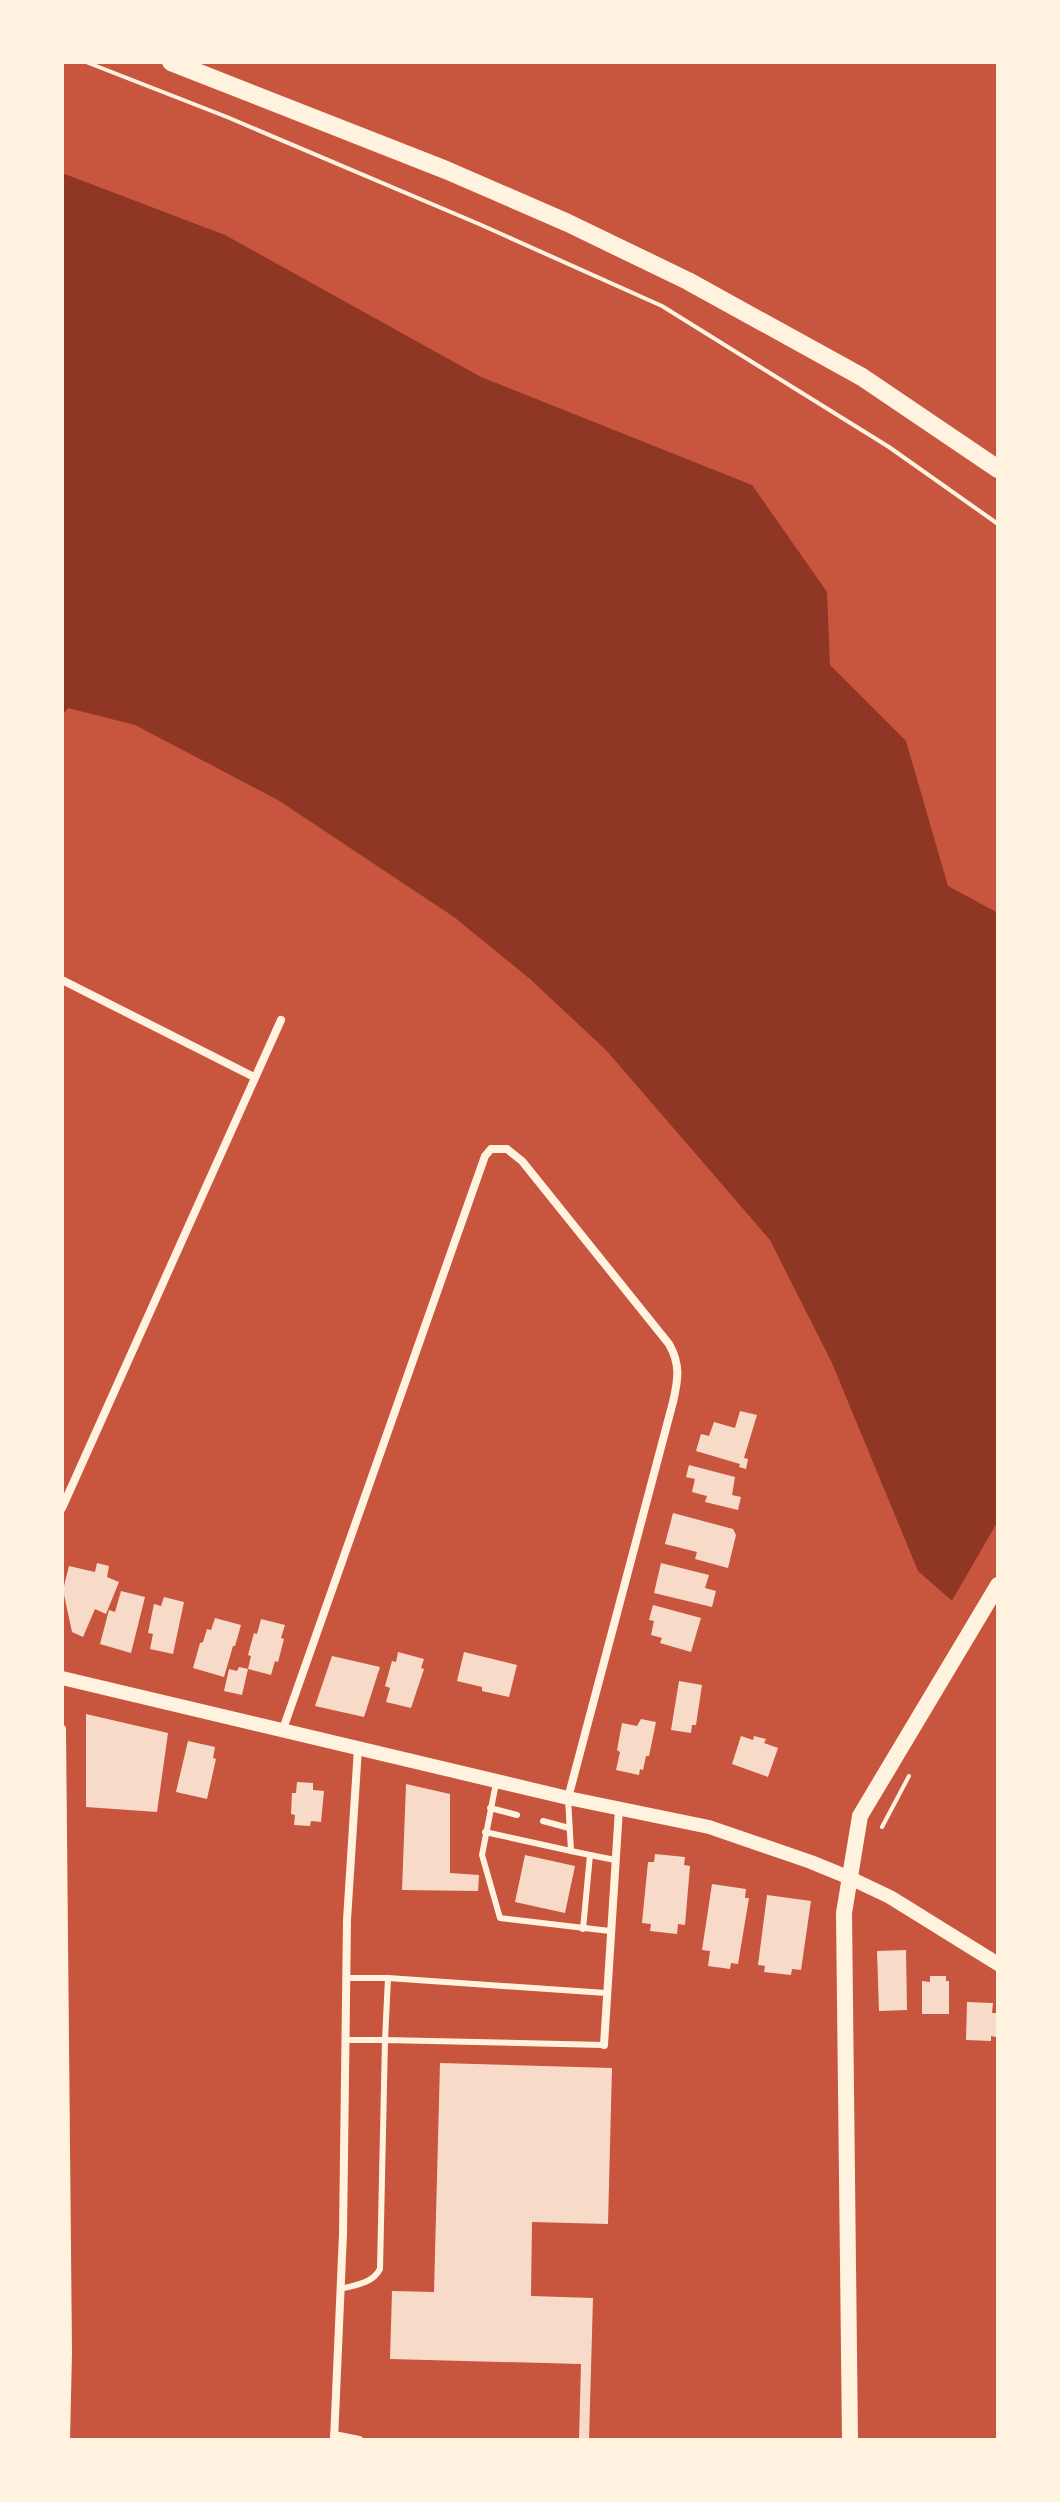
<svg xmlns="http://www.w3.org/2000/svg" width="1060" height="2502" font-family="'Public Sans',sans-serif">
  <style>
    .water { fill: #8f3625 }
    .pier { fill: #c8553d }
    .building { fill: #f7dbc8 }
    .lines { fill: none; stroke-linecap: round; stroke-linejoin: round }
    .path { stroke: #fff3e0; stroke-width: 4 }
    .service { stroke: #fff3e0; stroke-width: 6 }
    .minor { stroke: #fff3e0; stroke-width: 8 }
    .tertiary { stroke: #fff3e0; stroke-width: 14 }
    .secondary { stroke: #fff3e0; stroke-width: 16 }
    .primary { stroke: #fff3e0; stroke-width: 18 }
  </style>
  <rect width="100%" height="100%" fill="#c8553d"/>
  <path class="water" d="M62,173L225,235L481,377L752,485L827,592L830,665L906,741L948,886L998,913V1641L918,1571L832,1363L770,1240L606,1050L530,979L454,917L278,800L135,725L68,708L62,716Z"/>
  <path class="pier" d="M998,1521V1639L995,1644L950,1604Z"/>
  <g class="building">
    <path d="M740,1411L757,1415L744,1458L748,1459L746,1469L739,1467L740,1464L696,1451L701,1434L709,1436L714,1422L735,1428Z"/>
    <path d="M689,1465L735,1477L732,1495L741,1497L738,1510L705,1502L707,1496L692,1492L695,1479L686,1477Z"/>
    <path d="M673,1513L733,1529L736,1535L728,1568L695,1559L697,1552L665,1544Z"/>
    <path d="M97,1563L109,1566L107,1577L119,1582L106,1614L95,1609L83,1637L72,1632L63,1590L69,1566L95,1572Z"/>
    <path d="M661,1563L709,1575L705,1588L716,1591L712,1607L654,1593Z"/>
    <path d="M121,1591L145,1597L131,1653L100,1644L109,1610L115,1612Z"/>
    <path d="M164,1597L184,1602L173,1654L150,1649L153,1634L148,1633L154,1604L161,1606Z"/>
    <path d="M653,1605L701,1618L691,1652L660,1643L662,1638L651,1635L654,1621L649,1620Z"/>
    <path d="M215,1618L241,1625L235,1646H233L224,1677L193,1668L200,1643L203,1642L207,1629L211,1630Z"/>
    <path d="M261,1619L285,1625L281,1638L284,1639L278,1662L275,1661L271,1675L248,1669L242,1695L224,1691L229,1669L237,1671L239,1667L248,1669L251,1656L248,1655L254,1633L257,1634Z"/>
    <path d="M398,1652L424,1659L421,1668L424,1669L411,1708L386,1702L390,1688L385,1686L392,1661L396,1662Z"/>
    <path d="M464,1652L517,1665L509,1697L482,1691V1687L457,1681Z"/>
    <path d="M332,1656L380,1667L364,1717L315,1706Z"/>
    <path d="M679,1681L702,1685L696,1725H692L691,1733L671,1730Z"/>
    <path d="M86,1714L168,1733L157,1812L86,1807Z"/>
    <path d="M641,1719L656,1722L649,1756H646L643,1770L640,1769L639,1775L616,1770L620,1752L617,1750L622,1723L637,1726Z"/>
    <path d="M741,1736L753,1740L754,1736L766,1739L764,1743L778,1748L768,1777L732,1764Z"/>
    <path d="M188,1741L215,1747L213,1758L216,1759L207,1799L176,1792Z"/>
    <path d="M297,1782L313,1783V1790L324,1791L321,1822L311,1821L310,1826L294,1825L295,1815L291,1814L292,1793H296Z"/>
    <path d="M406,1784L450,1794V1873L479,1875L478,1891L402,1890Z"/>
    <path d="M655,1854L685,1857L684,1865L690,1866L685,1925L678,1924L677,1934L650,1931L651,1924L642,1923L648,1862H654Z"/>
    <path d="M525,1855L575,1866L565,1913L515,1902Z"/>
    <path d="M712,1884L746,1889L745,1898H749L738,1964L731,1963L730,1969L708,1966L710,1951L702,1950Z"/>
    <path d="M767,1895L811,1901L801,1970L792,1969L791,1975L764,1972L765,1966L758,1965Z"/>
    <path d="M906,1950L907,2010L879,2011L877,1951Z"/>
    <path d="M930,1976H946V1981H949V2014H922V1981L930,1982Z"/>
    <path d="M967,2002L993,2003L992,2013H996V2037L991,2036V2041L966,2040Z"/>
    <path d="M440,2063L612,2068L608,2224L532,2222L531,2296L593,2298L589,2440H579L581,2364L390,2359L392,2291L434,2292Z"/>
  </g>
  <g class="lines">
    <g class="path">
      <path d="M86,62L227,117L479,224L662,306L889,447L998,524"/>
      <path d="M882,1827L909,1776"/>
    </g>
    <g class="service">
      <path d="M496,1783L482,1855L500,1918L610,1931"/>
      <path d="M568,1798L571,1851L590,1855"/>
      <path d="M490,1808L517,1815"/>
      <path d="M543,1821L569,1828"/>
      <path d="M485,1832L571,1851"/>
      <path d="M583,1929L590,1855L615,1860"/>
      <path d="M388,1978L606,1993"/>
      <path d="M345,2040H385L388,1978H346"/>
      <path d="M340,2289C355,2285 372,2284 380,2269L385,2040L604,2045"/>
    </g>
    <g class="minor">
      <path d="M62,980L254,1077"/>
      <path d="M62,1508L281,1020"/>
      <path d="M62,1729L68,2353L66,2440"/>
      <path d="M283,1729L485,1156L491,1149H507L522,1161L669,1344C681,1365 678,1380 673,1402L568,1798"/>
      <path d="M604,2045L619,1809"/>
      <path d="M334,2435L359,2440"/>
      <path d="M334,2440L343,2234L347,1920L358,1748"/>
    </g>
    <path class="tertiary" d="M62,1678L568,1798L709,1827L811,1862L850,1878L890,1897L998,1964"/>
    <path class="secondary" d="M850,2440L844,1913L860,1816L998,1585"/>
    <path class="primary" d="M171,62L446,170L568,223L688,281L862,377L998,469"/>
  </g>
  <rect width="1060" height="2502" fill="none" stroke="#fff3e0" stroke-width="128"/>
</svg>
